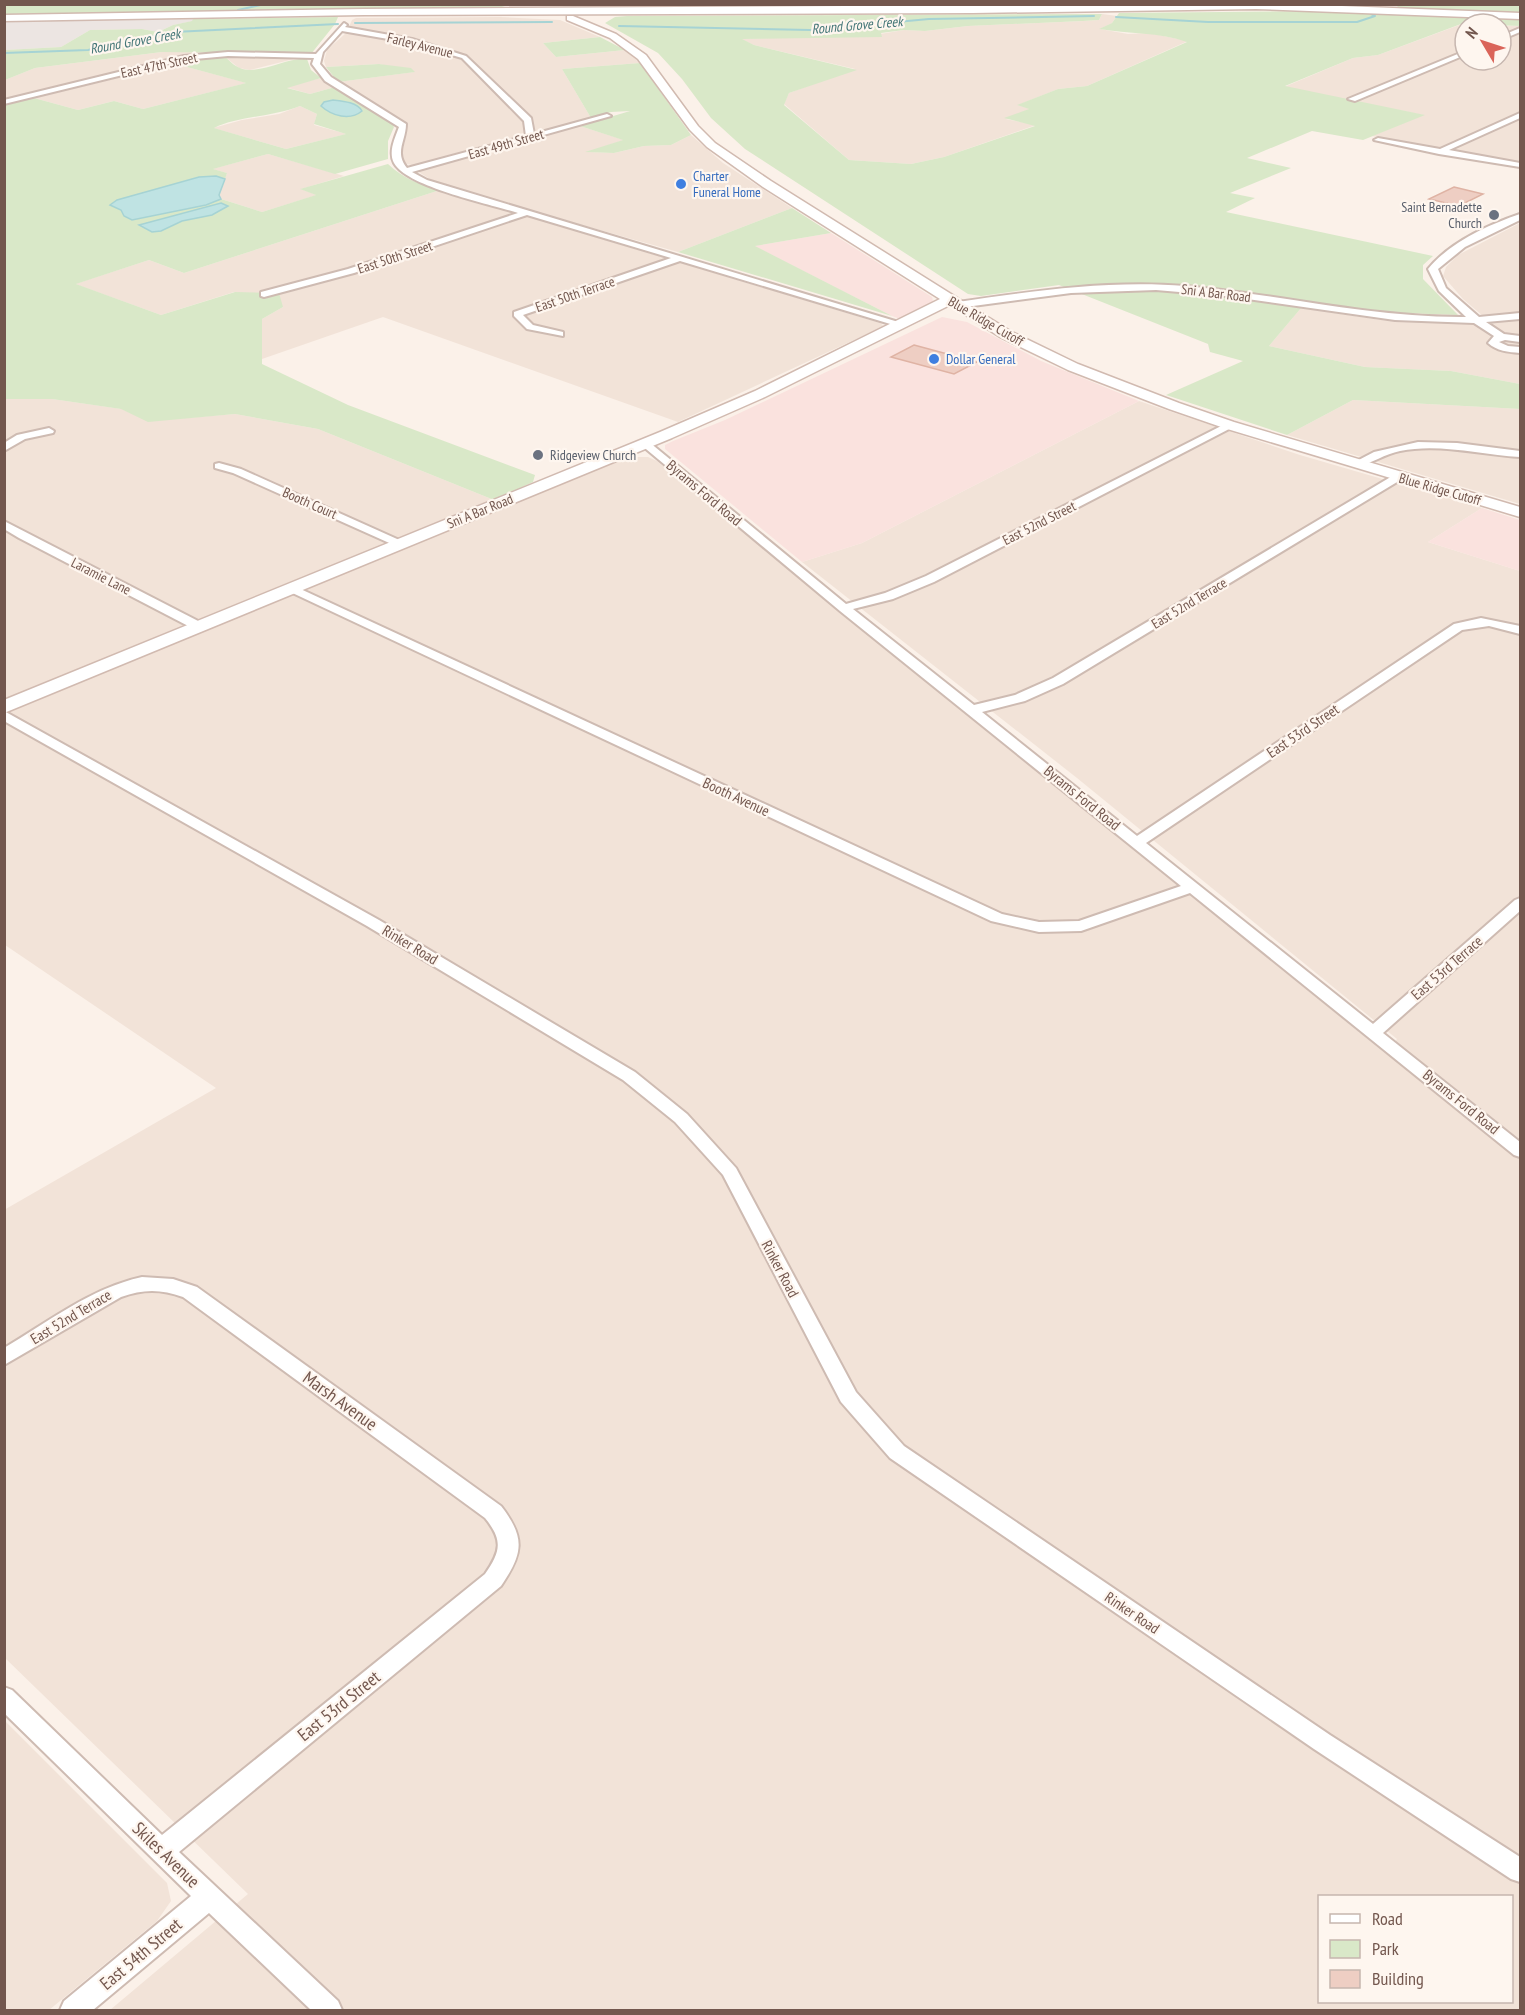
<svg xmlns="http://www.w3.org/2000/svg" width="1525" height="2015" font-family="'PT Sans Narrow',sans-serif">
  <style>
    .residential { fill: #f2e3d8; fill-rule: evenodd }
    .commercial { fill: #fae2de }
    .industrial { fill: #ece5e2 }
    .green { fill: #d9e8c8; fill-rule: evenodd }
    .water { fill: #bfe3e3; stroke: #a6d3d4; stroke-width: 1.5 }
    .lines { fill: none; stroke-linecap: round; stroke-linejoin: round }
    .stream { stroke: #a6d3d4; stroke-width: 2 }
    .building { fill: #eecec3; stroke: #dfb3a4; stroke-width: 1.5 }
    .street-casing { stroke: #cebbb2; stroke-width: 4 }
    .secondary-casing { stroke: #d1bab0; stroke-width: 3 }
    .street { fill: #fff; fill-rule: evenodd }
    .secondary { fill: #fff; fill-rule: evenodd }
    .shop-dot { fill: #3f7fe0; stroke: #fef6ef; stroke-width: 2 }
    .worship-dot { fill: #6b7280; stroke: #fef6ef; stroke-width: 2 }
    .labels { text-anchor: middle; stroke-width: 4.5; stroke-linejoin: round; paint-order: stroke }
    .far-water-label { font-size: 14px; font-style: italic; fill: #437677; stroke: #fef6ef }
    .far-street-label { font-size: 14px; fill: #73574e; stroke: #fef6ef }
    .far-shop-label { font-size: 14px; fill: #366cbe; stroke: #fef6ef; text-anchor: start }
    .far-worship-label { font-size: 14px; fill: #5b616d; stroke: #fef6ef; text-anchor: end }
    .street-label { font-size: 15px; fill: #73574e; stroke: #fef6ef }
    .near-street-label { font-size: 18px; fill: #73574e; stroke: #fef6ef }
  </style>
  <rect width="100%" height="100%" fill="#fbf1e9"/>
  <g class="residential">
    <path d="M1102,14L1117,16L1112,23L1100,29L1128,34L1149,33L1188,41L1087,86L1058,89L1018,105L1030,109L1006,119L1036,125L944,157L911,164L849,160L784,104L789,93L855,69L754,45L740,39L880,34L904,30L925,31L968,26L1084,21L1099,20Z"/>
    <path d="M500,17L560,20L600,37L543,43L556,57L625,50L640,63L562,69L591,118L417,166L406,164L402,157L407,125L338,82L414,72L379,64L326,67L324,61L327,50L346,33L352,20L356,18Z"/>
    <path d="M1462,24H1465V60H1501V26H1520V163L1372,136L1423,115L1284,87L1353,58L1378,55Z"/>
    <path d="M196,51L198,54L5,99V80L35,68L162,52Z"/>
    <path d="M224,56L298,58L250,70L239,68Z"/>
    <path d="M176,64L247,83L143,109L114,101L78,110L34,98Z"/>
    <path d="M321,78L335,87L310,94L285,87Z"/>
    <path d="M300,106L317,114L314,125L347,134L286,149L213,128L242,120L279,114Z"/>
    <path d="M580,126L624,140L588,152L614,153L644,146L671,145L691,135L723,163L792,208L678,252L525,209L433,181L417,171Z"/>
    <path d="M268,154L344,176L301,189L317,195L262,212L221,199L218,195L227,173L212,169Z"/>
    <path d="M440,190L880,323L884,326L678,422L383,317L262,359V319L283,307L234,292L161,315L75,284L149,260L184,273Z"/>
    <path d="M1520,223V384L1451,371L1365,367L1269,346L1301,308L1381,320L1452,323L1490,322L1463,299L1443,276L1446,267L1458,255Z"/>
    <path d="M5,399H52L122,409L148,421L235,414L318,429L494,500L5,702Z"/>
    <path d="M1353,400L1520,409V504L1287,435Z"/>
    <path d="M1139,401L1300,455L1482,508L1428,542L1520,571V2010H110L248,1894L5,1658L4,1210L216,1088L5,945V714L615,460L627,457H648L657,461L1386,1054L1397,1039L1077,778L802,562L862,543ZM1320,1896H1512V2002H1320Z"/>
    <path d="M4,1720L167,1883L171,1901L157,1921L49,2010H5Z"/>
  </g>
  <g class="commercial">
    <path d="M831,233L932,297L933,301L900,319L892,316L754,246Z"/>
    <path d="M942,317L967,322L1041,361L1139,401L862,543L802,562L665,449V445L673,441L725,420Z"/>
    <path d="M1482,508L1520,520V571L1428,542Z"/>
  </g>
  <g class="industrial">
    <path d="M558,5H960L954,7L571,8Z"/>
    <path d="M193,19V21L173,25L158,32L142,29L90,30L61,47L5,50V21Z"/>
  </g>
  <g class="green">
    <path d="M503,4L505,6L495,9L5,14L4,5Z"/>
    <path d="M1397,5H1520V14L1398,8Z"/>
    <path d="M1321,11L1520,19V26L1461,24L1378,55L1353,58L1285,86L1425,115L1363,140L1312,131L1247,158L1291,168L1230,193L1255,198L1226,212L1433,256L1423,265V279L1458,315L1374,312L1307,301L1269,346L1365,367L1451,371L1520,384V409L1353,400L1287,435L1166,395L1243,361L1210,352L1208,344L1059,285L981,296L968,294L745,149L711,118L682,79L658,53L605,23L615,17L627,16L1102,14L1099,20L1083,21L968,26L925,31L904,30L881,33L882,37L742,39L754,45L857,70L789,93L784,105L849,160L911,164L944,157L1035,126L1004,118L1029,109L1017,105L1058,89L1087,86L1187,42C1159,32 1129,34 1099,29L1112,23L1119,13Z"/>
    <path d="M338,17L335,24L311,54L162,52L35,68L5,80V50L61,47L90,30L142,29L158,32L173,25L192,21L193,19Z"/>
    <path d="M600,37L625,50L556,57L543,43Z"/>
    <path d="M224,56C229,60 234,66 240,68C258,76 287,57 307,59L311,70L321,78L287,88L310,94L335,87L391,122L394,127L388,141V159L335,174L268,154L213,169L227,173L225,179L216,176L121,210L132,220L206,205L221,199L262,212L316,195L300,189L388,164C404,179 419,184 440,190L184,273L149,260L76,284L161,315L235,292L279,293L283,307L262,319V364L348,405L535,475L533,482L494,500L318,429L235,414L148,422L121,409L52,399H5V105L34,98L78,110L114,101L143,109L246,83L176,64ZM300,106L317,114L314,124L346,134L286,149L214,128C238,116 273,117 300,106Z"/>
    <path d="M640,63L691,135L671,145L644,146L614,153L585,152L623,140L580,126L630,111L611,112L591,118L562,69Z"/>
    <path d="M379,64L411,68L415,72L338,82L326,67Z"/>
    <path d="M792,208L831,233L755,246L892,316L678,252Z"/>
  </g>
  <g class="water">
    <path d="M333,100C342,101 357,102 362,111C350,121 332,116 321,106L324,102Z"/>
    <path d="M216,176L225,179L219,195L221,199L206,205L132,220L124,216L121,210L110,205L117,200L199,177Z"/>
    <path d="M221,203L228,206L212,215L182,221L161,231L152,232L139,225Z"/>
  </g>
  <g class="lines">
    <g class="stream">
      <path d="M1514,4L1520,5"/>
      <path d="M1369,6L1371,4"/>
      <path d="M238,10L265,4"/>
      <path d="M1116,17L1208,22H1357L1375,16L1371,14"/>
      <path d="M355,23L552,22"/>
      <path d="M619,26L810,30L929,19L1094,16"/>
      <path d="M4,53L88,50L174,32L338,24"/>
    </g>
  </g>
  <g class="building">
    <path d="M1454,187L1483,194L1459,206L1429,199Z"/>
    <path d="M914,345L977,362L954,374L891,357Z"/>
  </g>
  <g class="lines">
    <g class="street-casing">
      <g id="street">
        <path d="M344,23L347,25L345,27L412,39L466,56L531,118L534,134L607,114L611,116L412,172L427,180L905,324L897,326L680,261L523,315L533,325L563,332V336L527,329L514,316V312L671,258L527,215L354,273L264,297L261,296V292L348,269L518,213C490,204 407,187 394,163C388,152 395,138 399,127L325,81L312,64L314,58L228,56L184,60L4,104V100L184,56L228,52L316,54ZM342,31L411,43L462,58L524,121L526,136L407,168C394,152 406,141 406,124L331,77L320,64L323,52Z"/>
        <path d="M1520,28V32L1501,40V36Z"/>
        <path d="M1465,51V55L1355,101L1348,99Z"/>
        <path d="M1520,113V118L1449,150L1520,163V167L1439,154L1374,140L1378,138L1440,149Z"/>
        <path d="M1520,214V220L1465,247L1438,269L1446,288L1479,317L1520,313V319L1486,322L1504,334L1520,336V342L1505,340L1499,342L1508,346L1520,347V353C1508,352 1497,351 1488,343L1494,336L1474,323L1395,320L1226,296L1156,290L1071,293L958,308L953,305L958,302C1033,291 1109,280 1185,286C1279,294 1371,318 1466,317L1439,291L1428,269C1450,242 1488,225 1520,214Z"/>
        <path d="M1229,422L1234,425L1233,427L934,582L893,599L853,609L974,705L1015,695L1053,678L1394,475H1402V479L1063,684L1025,701L982,712L1137,836L1454,624L1481,618L1520,626V634L1489,626L1462,630L1146,843L1373,1024L1515,900L1520,898V911L1383,1033L1520,1142V1157L1514,1155L1190,893L1081,931L1039,932L991,921L284,589L286,586H294L1002,914L1039,922L1079,921L1181,886L840,611L640,444L645,441L649,442L846,604L885,593L926,576Z"/>
        <path d="M49,428L54,431L53,433L25,439L4,451V443L17,435Z"/>
        <path d="M1418,442L1457,443L1520,451V457C1481,455 1440,443 1400,451C1385,454 1372,463 1357,467L1351,464L1374,452Z"/>
        <path d="M219,463L241,469L406,543L400,547L396,546L233,473L215,468V464Z"/>
        <path d="M4,521L202,623L204,626L198,630L194,629L19,538L4,529Z"/>
        <path d="M4,711L379,920L635,1072L687,1114L736,1168L856,1392L904,1446L1330,1735L1520,1857V1882L1511,1879L1314,1749L890,1458L841,1402L723,1175L675,1122L623,1080L367,926L4,721Z"/>
        <path d="M142,1277L173,1279L197,1287L501,1506C526,1538 523,1554 501,1586L179,1852L338,2001L342,2010H311L209,1913L93,2010H60L64,2001L191,1896L4,1713V1687L12,1690L162,1835L485,1574C501,1551 503,1540 485,1518L183,1297C161,1289 143,1289 121,1297L4,1365V1348C48,1322 91,1288 142,1277Z"/>
      </g>
    </g>
    <g class="secondary-casing">
      <g id="secondary">
        <path d="M1163,4H1291L1520,13V19L1256,9L972,13L364,15L4,21V15L364,9Z"/>
        <path d="M567,16H573L616,34L646,55L698,126L715,143L771,181L1010,331L1078,364L1179,403L1234,422L1520,507V517L1224,428L1169,409L1068,370L1000,337L950,305L765,397L672,438L4,713V700L660,432L755,391L940,299L763,187L707,147L690,130L638,59L610,38L567,20Z"/>
      </g>
    </g>
    <use href="#street" class="street"/>
    <use href="#secondary" class="secondary"/>
  </g>
  <g class="shop-dot">
    <circle cx="681" cy="184" r="6"/>
    <circle cx="934" cy="359" r="6"/>
  </g>
  <g class="worship-dot">
    <circle cx="1494" cy="215" r="6"/>
    <circle cx="538" cy="455" r="6"/>
  </g>
  <g class="labels">
    <g class="far-water-label">
      <text transform="translate(857 25) rotate(-5)" y="5">Round Grove Creek</text>
      <text transform="translate(135 41) rotate(-10)" y="5">Round Grove Creek</text>
    </g>
    <g class="far-street-label">
      <text transform="translate(420 45) rotate(14)" y="5">Farley Avenue</text>
      <text transform="translate(159 65) rotate(-12)" y="5">East 47th Street</text>
      <text transform="translate(506 144) rotate(-16)" y="5">East 49th Street</text>
      <text transform="translate(395 257) rotate(-18)" y="5">East 50th Street</text>
      <text transform="translate(1216 293) rotate(7)" y="5">Sni A Bar Road</text>
      <text transform="translate(575 294) rotate(-19)" y="5">East 50th Terrace</text>
      <text transform="translate(986 321) rotate(30)" y="5">Blue Ridge Cutoff</text>
      <text transform="translate(1440 489) rotate(16)" y="5">Blue Ridge Cutoff</text>
      <text transform="translate(310 503) rotate(24)" y="5">Booth Court</text>
      <text transform="translate(480 511) rotate(-22)" y="5">Sni A Bar Road</text>
      <text transform="translate(1039 523) rotate(-27)" y="5">East 52nd Street</text>
      <text transform="translate(101 576) rotate(27)" y="5">Laramie Lane</text>
      <text transform="translate(1189 603) rotate(-31)" y="5">East 52nd Terrace</text>
    </g>
    <g class="far-shop-label">
      <text x="693" y="181">Charter<tspan x="693" dy="16">Funeral Home</tspan></text>
      <text x="946" y="364">Dollar General</text>
    </g>
    <g class="far-worship-label">
      <text x="1482" y="212">Saint Bernadette<tspan x="1482" dy="16">Church</tspan></text>
      <text x="550" y="460" text-anchor="start">Ridgeview Church</text>
    </g>
    <g class="street-label">
      <text transform="translate(704 493) rotate(40)" y="5">Byrams Ford Road</text>
      <text transform="translate(1303 731) rotate(-34)" y="5">East 53rd Street</text>
      <text transform="translate(736 797) rotate(25)" y="5">Booth Avenue</text>
      <text transform="translate(1082 798) rotate(39)" y="5">Byrams Ford Road</text>
      <text transform="translate(410 945) rotate(31)" y="5">Rinker Road</text>
      <text transform="translate(1447 968) rotate(-41)" y="5">East 53rd Terrace</text>
      <text transform="translate(1461 1102) rotate(39)" y="5">Byrams Ford Road</text>
      <text transform="translate(780 1269) rotate(62)" y="5">Rinker Road</text>
      <text transform="translate(71 1317) rotate(-31)" y="5">East 52nd Terrace</text>
      <text transform="translate(1132 1613) rotate(34)" y="5">Rinker Road</text>
    </g>
    <g class="near-street-label">
      <text transform="translate(340 1401) rotate(36)" y="6">Marsh Avenue</text>
      <text transform="translate(339 1706) rotate(-39)" y="6">East 53rd Street</text>
      <text transform="translate(166 1855) rotate(44)" y="6">Skiles Avenue</text>
      <text transform="translate(141 1954) rotate(-40)" y="6">East 54th Street</text>
    </g>
  </g>
  <rect width="1525" height="2015" fill="none" stroke="#73574e" stroke-width="12"/>
  <rect x="1318" y="1895" width="195" height="108" fill="#fef6ef" stroke="#c6b6af" stroke-width="1.5"/>
  <rect x="1330" y="1914" width="30" height="9" fill="#ffffff" stroke="#c6b6af" stroke-width="1.5"/>
  <text x="1372" y="1925" font-size="18" fill="#73574e">Road</text>
  <rect x="1330" y="1940" width="30" height="18" fill="#d9e8c8" stroke="#c6b6af" stroke-width="1.5"/>
  <text x="1372" y="1955" font-size="18" fill="#73574e">Park</text>
  <rect x="1330" y="1970" width="30" height="18" fill="#eecec3" stroke="#c6b6af" stroke-width="1.5"/>
  <text x="1372" y="1985" font-size="18" fill="#73574e">Building</text>
  <g transform="translate(1483 42) rotate(309)"><circle r="28" fill="#fef6ef" stroke="#c6b6af" stroke-width="1.5"/>
  <path d="M0-4.5L10 22L0 15L-10 22Z" fill="#da6459"/>
  <text y="-9" font-size="16" font-weight="bold" text-anchor="middle" fill="#73574e">N</text>
  </g>
</svg>
